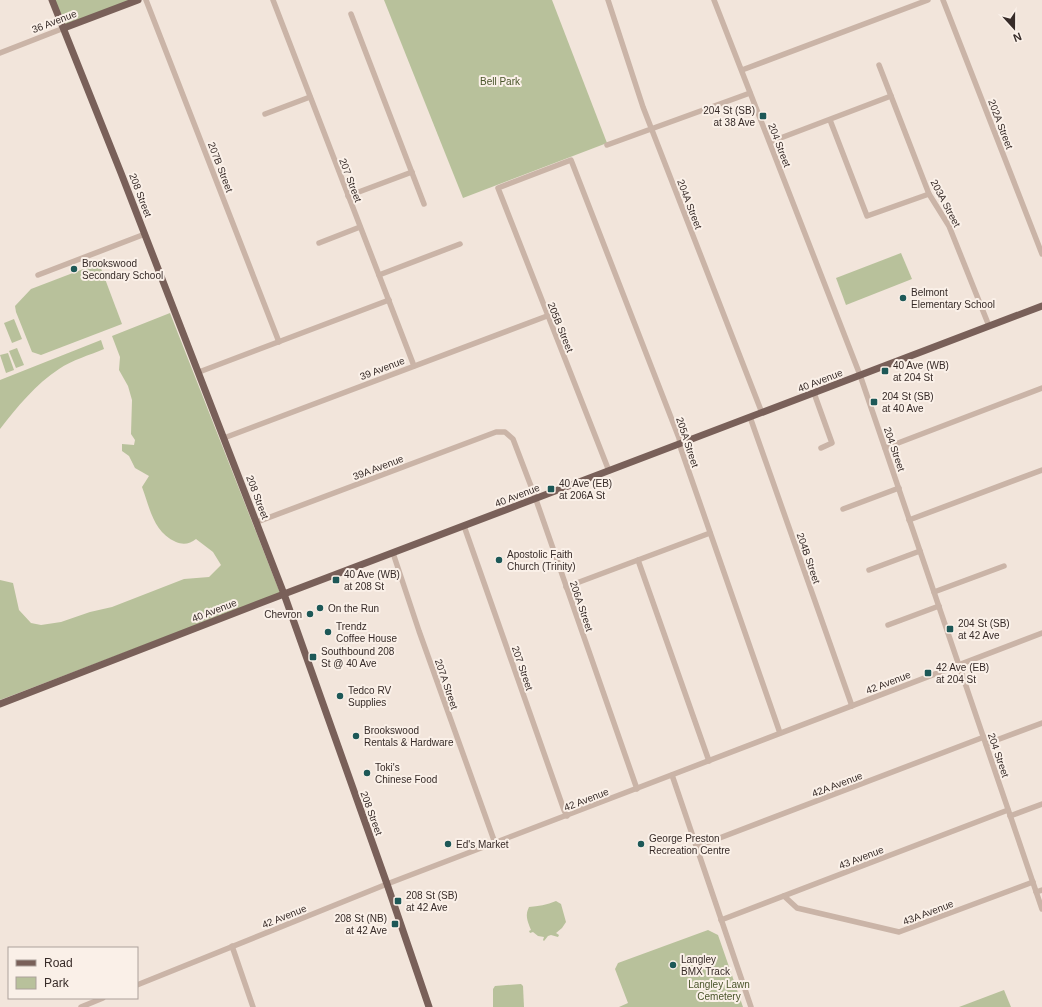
<svg xmlns="http://www.w3.org/2000/svg" width="1042" height="1007" font-family="Helvetica,sans-serif">
  <style>
    .green { fill: #b8c19b }
    .lines { fill: none; stroke-linecap: round; stroke-linejoin: round }
    .minor { stroke: #cab4a7; stroke-width: 5.5 }
    .major { stroke: #796059; stroke-width: 7 }
    .poi-dot { fill: #1d5857; stroke: #faf0e8; stroke-width: 1.5 }
    .labels { text-anchor: middle; stroke-width: 4; stroke-linejoin: round; paint-order: stroke }
    .street-label { font-size: 10px; fill: #372b28; stroke: #faf0e8 }
    .park-label { font-size: 10px; fill: #4a552b; stroke: #faf0e8 }
    .poi-label { font-size: 10px; fill: #372b28; stroke: #faf0e8; text-anchor: start }
  </style>
  <rect width="100%" height="100%" fill="#f2e5db"/>
  <g class="green">
    <path d="M52,0H134L64,28Z"/>
    <path d="M384,0H552L607,143L463,198Z"/>
    <path d="M901,253L912,279L846,305L836,278Z"/>
    <path d="M99,263L122,324L41,355L32,352L16,312L15,306L31,289Z"/>
    <path d="M170,313L280,593L0,700V580L13,583L19,610L31,623L41,625L61,622L90,612L112,607L184,579L209,577L221,565L213,552L196,539C190,544 183,545 176,542C153,532 150,508 142,487L149,476L135,468L129,456L122,451V444L134,445L135,440L131,434L132,400L128,386L119,370L120,357L112,336Z"/>
    <path d="M14,319L22,339L12,343L4,323Z"/>
    <path d="M101,340L104,349C90,355 72,360 59,369C36,384 17,407 0,429V380Z"/>
    <path d="M17,348L24,365L16,368L9,351Z"/>
    <path d="M8,353L14,370L6,373L0,355Z"/>
    <path d="M556,901L561,904L566,922L562,928L556,933L559,935L558,937L551,935L548,936L544,941L543,940L544,937L538,936L533,932L530,933L529,931L531,930C527,920 525,915 529,907C538,906 547,905 556,901Z"/>
    <path d="M708,930L718,935L743,1007H619L628,1003L615,969L618,963Z"/>
    <path d="M521,984L523,986L524,1007H493V989L495,986Z"/>
    <path d="M1004,990L1011,1007H959Z"/>
  </g>
  <g class="lines">
    <g class="minor">
      <path d="M146,0L279,342"/>
      <path d="M273,0L414,366"/>
      <path d="M608,0L643,107L762,413"/>
      <path d="M714,0L860,375L1042,909"/>
      <path d="M943,0L1042,254"/>
      <path d="M351,14L424,204"/>
      <path d="M0,53L64,28"/>
      <path d="M879,65L929,194L949,226L989,326"/>
      <path d="M742,70L928,0"/>
      <path d="M265,114L310,97"/>
      <path d="M830,120L867,216L929,194"/>
      <path d="M770,142L891,96"/>
      <path d="M607,145L750,93"/>
      <path d="M348,196L412,172"/>
      <path d="M319,243L360,227"/>
      <path d="M38,275L145,234"/>
      <path d="M379,275L460,244"/>
      <path d="M199,372L389,300"/>
      <path d="M814,393L832,443L821,448"/>
      <path d="M750,417L852,706"/>
      <path d="M224,438L547,316"/>
      <path d="M885,448L1042,388"/>
      <path d="M609,471L498,188L571,160L679,438L681,449L780,733"/>
      <path d="M843,509L899,488"/>
      <path d="M909,520L1042,470"/>
      <path d="M257,522L496,432H505L513,439L534,494L637,789"/>
      <path d="M464,526L564,810L567,816"/>
      <path d="M393,553L419,631L495,843"/>
      <path d="M638,560L709,761"/>
      <path d="M869,570L920,551"/>
      <path d="M566,587L710,533"/>
      <path d="M934,592L1004,566"/>
      <path d="M888,625L939,606"/>
      <path d="M986,744L1042,723"/>
      <path d="M672,775L751,1007"/>
      <path d="M1010,816L1042,804"/>
      <path d="M696,847L984,737"/>
      <path d="M1036,892L1042,890"/>
      <path d="M784,896L797,908L899,932L1033,882"/>
      <path d="M721,920L1008,810"/>
      <path d="M232,946L253,1007"/>
      <path d="M137,985L387,884L1042,633"/>
      <path d="M81,1007L103,998"/>
    </g>
    <g class="major">
      <path d="M52,0L121,173L284,594L387,884L429,1007"/>
      <path d="M64,28L138,0"/>
      <path d="M0,704L284,594L1042,306"/>
    </g>
  </g>
  <g class="poi-dot">
    <rect x="759" y="112" width="8" height="8" rx="2"/>
    <circle cx="74" cy="269" r="4"/>
    <circle cx="903" cy="298" r="4"/>
    <rect x="881" y="367" width="8" height="8" rx="2"/>
    <rect x="870" y="398" width="8" height="8" rx="2"/>
    <rect x="547" y="485" width="8" height="8" rx="2"/>
    <circle cx="499" cy="560" r="4"/>
    <rect x="332" y="576" width="8" height="8" rx="2"/>
    <circle cx="320" cy="608" r="4"/>
    <circle cx="310" cy="614" r="4"/>
    <rect x="946" y="625" width="8" height="8" rx="2"/>
    <circle cx="328" cy="632" r="4"/>
    <rect x="309" y="653" width="8" height="8" rx="2"/>
    <rect x="924" y="669" width="8" height="8" rx="2"/>
    <circle cx="340" cy="696" r="4"/>
    <circle cx="356" cy="736" r="4"/>
    <circle cx="367" cy="773" r="4"/>
    <circle cx="448" cy="844" r="4"/>
    <circle cx="641" cy="844" r="4"/>
    <rect x="394" y="897" width="8" height="8" rx="2"/>
    <rect x="391" y="920" width="8" height="8" rx="2"/>
    <circle cx="673" cy="965" r="4"/>
  </g>
  <g class="labels">
    <g class="street-label">
      <text transform="translate(54 21) rotate(-21)" y="4">36 Avenue</text>
      <text transform="translate(1001 124) rotate(69)" y="4">202A Street</text>
      <text transform="translate(780 145) rotate(69)" y="4">204 Street</text>
      <text transform="translate(221 167) rotate(69)" y="4">207B Street</text>
      <text transform="translate(351 180) rotate(69)" y="4">207 Street</text>
      <text transform="translate(141 195) rotate(69)" y="4">208 Street</text>
      <text transform="translate(946 203) rotate(62)" y="4">203A Street</text>
      <text transform="translate(690 204) rotate(69)" y="4">204A Street</text>
      <text transform="translate(561 327) rotate(68)" y="4">205B Street</text>
      <text transform="translate(382 368) rotate(-21)" y="4">39 Avenue</text>
      <text transform="translate(820 380) rotate(-21)" y="4">40 Avenue</text>
      <text transform="translate(688 442) rotate(72)" y="4">205A Street</text>
      <text transform="translate(895 449) rotate(71)" y="4">204 Street</text>
      <text transform="translate(378 467) rotate(-21)" y="4">39A Avenue</text>
      <text transform="translate(517 495) rotate(-21)" y="4">40 Avenue</text>
      <text transform="translate(258 497) rotate(69)" y="4">208 Street</text>
      <text transform="translate(809 558) rotate(71)" y="4">204B Street</text>
      <text transform="translate(582 606) rotate(71)" y="4">206A Street</text>
      <text transform="translate(214 610) rotate(-21)" y="4">40 Avenue</text>
      <text transform="translate(523 668) rotate(71)" y="4">207 Street</text>
      <text transform="translate(888 682) rotate(-21)" y="4">42 Avenue</text>
      <text transform="translate(447 684) rotate(71)" y="4">207A Street</text>
      <text transform="translate(999 755) rotate(71)" y="4">204 Street</text>
      <text transform="translate(837 784) rotate(-21)" y="4">42A Avenue</text>
      <text transform="translate(586 799) rotate(-21)" y="4">42 Avenue</text>
      <text transform="translate(372 813) rotate(70)" y="4">208 Street</text>
      <text transform="translate(861 857) rotate(-21)" y="4">43 Avenue</text>
      <text transform="translate(928 912) rotate(-21)" y="4">43A Avenue</text>
      <text transform="translate(284 916) rotate(-22)" y="4">42 Avenue</text>
    </g>
    <g class="park-label">
      <text x="500" y="85">Bell Park</text>
      <text x="719" y="988">Langley Lawn<tspan x="719" dy="12">Cemetery</tspan></text>
    </g>
    <g class="poi-label">
      <text x="755" y="114" text-anchor="end">204 St (SB)<tspan x="755" dy="12">at 38 Ave</tspan></text>
      <text x="82" y="267">Brookswood<tspan x="82" dy="12">Secondary School</tspan></text>
      <text x="911" y="296">Belmont<tspan x="911" dy="12">Elementary School</tspan></text>
      <text x="893" y="369">40 Ave (WB)<tspan x="893" dy="12">at 204 St</tspan></text>
      <text x="882" y="400">204 St (SB)<tspan x="882" dy="12">at 40 Ave</tspan></text>
      <text x="559" y="487">40 Ave (EB)<tspan x="559" dy="12">at 206A St</tspan></text>
      <text x="507" y="558">Apostolic Faith<tspan x="507" dy="12">Church (Trinity)</tspan></text>
      <text x="344" y="578">40 Ave (WB)<tspan x="344" dy="12">at 208 St</tspan></text>
      <text x="328" y="612">On the Run</text>
      <text x="302" y="618" text-anchor="end">Chevron</text>
      <text x="958" y="627">204 St (SB)<tspan x="958" dy="12">at 42 Ave</tspan></text>
      <text x="336" y="630">Trendz<tspan x="336" dy="12">Coffee House</tspan></text>
      <text x="321" y="655">Southbound 208<tspan x="321" dy="12">St @ 40 Ave</tspan></text>
      <text x="936" y="671">42 Ave (EB)<tspan x="936" dy="12">at 204 St</tspan></text>
      <text x="348" y="694">Tedco RV<tspan x="348" dy="12">Supplies</tspan></text>
      <text x="364" y="734">Brookswood<tspan x="364" dy="12">Rentals &amp; Hardware</tspan></text>
      <text x="375" y="771">Toki's<tspan x="375" dy="12">Chinese Food</tspan></text>
      <text x="649" y="842">George Preston<tspan x="649" dy="12">Recreation Centre</tspan></text>
      <text x="456" y="848">Ed's Market</text>
      <text x="406" y="899">208 St (SB)<tspan x="406" dy="12">at 42 Ave</tspan></text>
      <text x="387" y="922" text-anchor="end">208 St (NB)<tspan x="387" dy="12">at 42 Ave</tspan></text>
      <text x="681" y="963">Langley<tspan x="681" dy="12">BMX Track</tspan></text>
    </g>
  </g>
  <rect x="8" y="947" width="130" height="52" fill="#faf0e8" stroke="#aca19b"/>
  <rect x="16" y="960" width="20" height="6" fill="#796059" stroke="#aca19b"/>
  <text x="44" y="967" font-size="12" fill="#372b28">Road</text>
  <rect x="16" y="977" width="20" height="12" fill="#b8c19b" stroke="#aca19b"/>
  <text x="44" y="987" font-size="12" fill="#372b28">Park</text>
  <g transform="translate(1014 28) rotate(159)" stroke="#faf0e8" stroke-width="3" paint-order="stroke">
  <path d="M0-3L7 15L0 10L-7 15Z" fill="#372b28"/>
  <text y="-6" font-size="11" font-weight="bold" text-anchor="middle" fill="#372b28">N</text>
  </g>
</svg>
